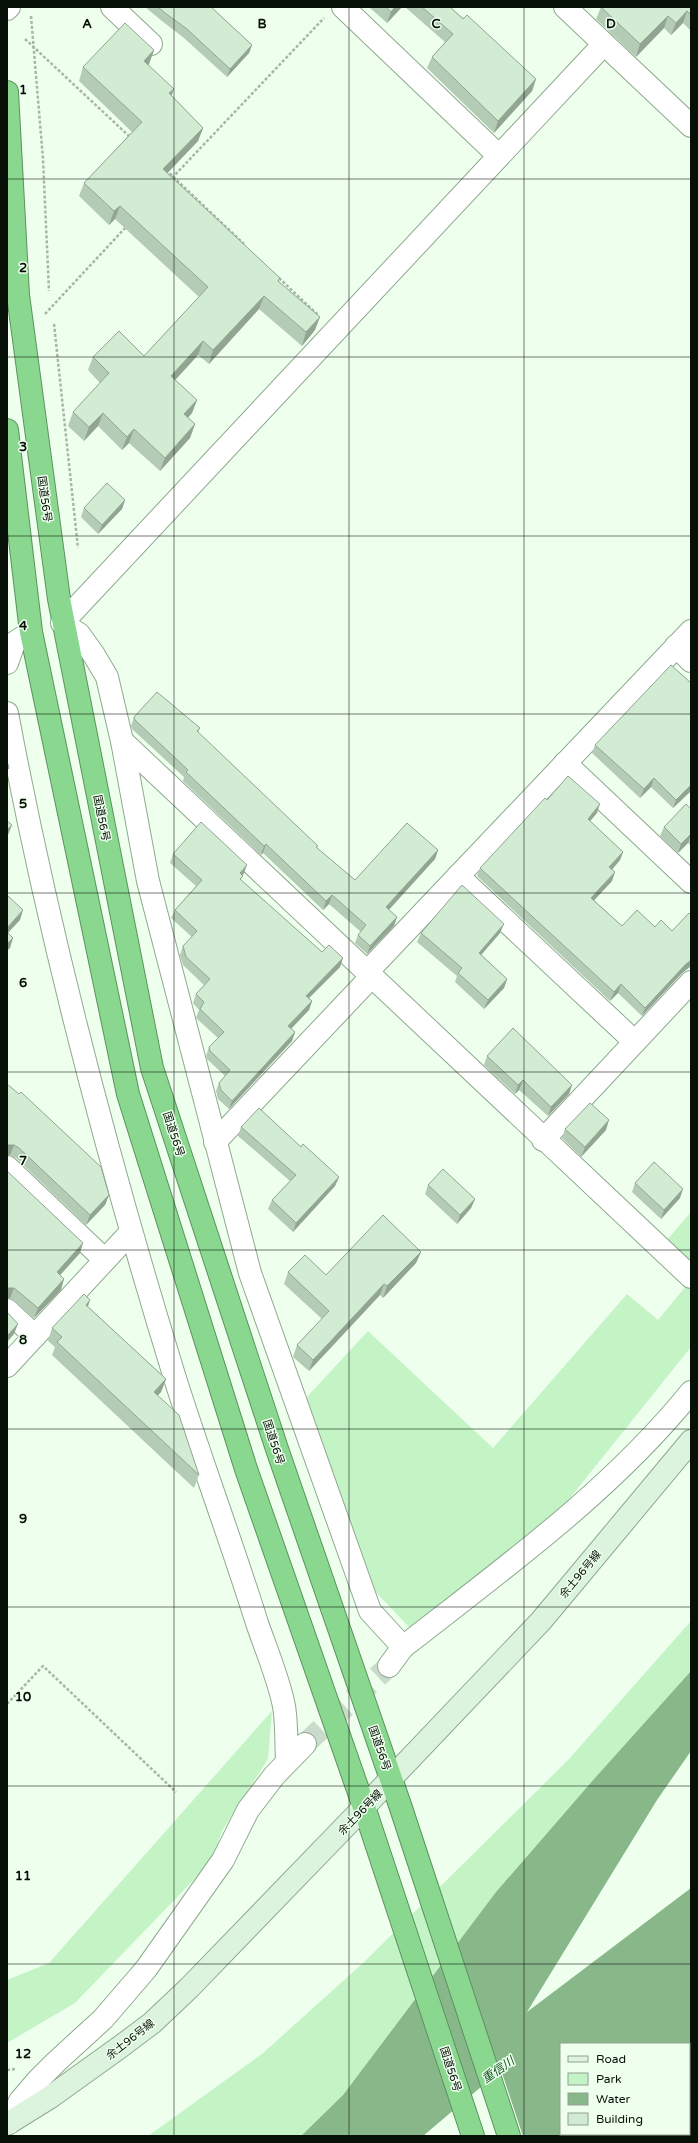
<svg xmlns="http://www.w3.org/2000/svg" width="698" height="2143" font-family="'Varela Round','Noto Sans JP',sans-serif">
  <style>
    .green { fill: #c4f4c6 }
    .water { fill: #88b78a }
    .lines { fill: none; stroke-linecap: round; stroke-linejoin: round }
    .street-tunnel { stroke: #cbdbcb; stroke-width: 22; stroke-dasharray: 22 11; stroke-linecap: butt }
    .street-casing { stroke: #8fa98f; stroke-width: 24 }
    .secondary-casing { stroke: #8fa98f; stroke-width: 24 }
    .highway-casing { stroke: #5c925f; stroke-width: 24 }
    .path { stroke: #a8b6a8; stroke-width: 2.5; stroke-dasharray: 3 2; stroke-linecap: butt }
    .street { stroke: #fff; stroke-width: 22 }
    .secondary { stroke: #dcf3dd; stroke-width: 22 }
    .highway { stroke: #8ad88f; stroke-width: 22 }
    .wall { fill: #b4cbb5 }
    .shaded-wall { fill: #92a593 }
    .building { fill: #d1ecd2; stroke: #92a593 }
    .grid { fill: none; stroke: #071007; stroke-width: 1; stroke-opacity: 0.55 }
    .labels { text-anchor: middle; stroke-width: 3; stroke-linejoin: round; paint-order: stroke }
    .street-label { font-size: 11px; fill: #071007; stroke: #efe }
    .water-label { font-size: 12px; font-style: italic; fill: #095018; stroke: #efe }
    .grid-label { font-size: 13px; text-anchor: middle; font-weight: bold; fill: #071007; stroke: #efe; stroke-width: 3; stroke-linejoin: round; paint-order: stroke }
  </style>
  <rect width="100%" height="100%" fill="#efe"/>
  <g class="green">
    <path d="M691,1212V1266L667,1240Z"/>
    <path d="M686,1286L691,1290V1347L562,1508L410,1628L369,1585L304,1400L368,1331L493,1448L627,1294L658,1320Z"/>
    <path d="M691,1621V1671L594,1779L496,1892L343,2095L301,2136H148L262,2054L363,1963L568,1760Z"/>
    <path d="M272,1711L268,1759L222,1831L211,1862L75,2003L7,2043V1980L49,1963Z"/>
  </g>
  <path class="water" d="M691,1671V1751L657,1800L527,2012L691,1888V2049L689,2052V2044H561V2134H631L630,2136H523L501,2070L423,2136H301L343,2095L496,1892L594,1779Z"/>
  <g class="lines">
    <path class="street-tunnel" d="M305,1744L389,1666"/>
    <g class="street-casing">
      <g id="street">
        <path d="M112,7L151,44"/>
        <path d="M343,7L499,156"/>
        <path d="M565,7L691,126"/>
        <path d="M7,9L9,7"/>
        <path d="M676,646L691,661"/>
        <path d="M7,663L14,643L31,632"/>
        <path d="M7,713C49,937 107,1157 174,1375C200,1458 231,1540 257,1623C266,1649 279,1680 284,1706C287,1724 286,1743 287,1761"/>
        <path d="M122,741L691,1277"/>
        <path d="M565,763L691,882"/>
        <path d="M458,876L635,1042"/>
        <path d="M368,971L691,631"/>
        <path d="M543,1140L691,982"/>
        <path d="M215,1142L372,976"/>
        <path d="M7,1167L105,1260"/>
        <path d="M7,1310L35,1336"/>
        <path d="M7,1366L131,1232"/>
        <path d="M403,1647L370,1611L250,1273L148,881L122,741L107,677L94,655L79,634L62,623L604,44"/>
        <path d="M389,1666L403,1647C504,1568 610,1492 691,1392"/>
        <path d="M9,2123L20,2101L37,2081L56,2062L103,2019L146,1969L223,1860L248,1810L274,1776L305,1744"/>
      </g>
    </g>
    <g class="secondary-casing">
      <path id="secondary" d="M7,2124L49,2098L120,2047L152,2023L189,1988L364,1807L541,1621L691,1441"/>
    </g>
    <g class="highway-casing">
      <g id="highway">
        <path d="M7,92L18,295L59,599L152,1068L277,1449L400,1805L509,2136"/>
        <path d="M7,430L31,632L128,1094L246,1469L364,1807L473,2136"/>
      </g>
    </g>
    <g class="path">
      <path d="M31,16L43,159L49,291"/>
      <path d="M25,39L130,137"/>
      <path d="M166,170L244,244"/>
      <path d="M172,178L324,18"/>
      <path d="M279,278L319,316"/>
      <path d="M45,314L126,227"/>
      <path d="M54,324L78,548"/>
      <path d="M7,1704L43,1666L176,1792"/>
      <path d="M7,2070L16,2069"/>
    </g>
    <use href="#street" class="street"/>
    <use href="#secondary" class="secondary"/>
    <use href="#highway" class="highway"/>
  </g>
  <g class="wall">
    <path d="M145,7H211L252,45L249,53L227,77L184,38L162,21Z"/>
    <path d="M369,7H402L387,23Z"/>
    <path d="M405,7H450L536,79L532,91L494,133L427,68L432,57L445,42Z"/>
    <path d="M601,7H691V31L683,23L671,35L664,28L636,57L596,19Z"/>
    <path d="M154,50L149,64L148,65L171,95L203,128L198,141L167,173L280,278L279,281L315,330L302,346L259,309L209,364L198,355L175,380L197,400L192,413L188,418L195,424L190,438L160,471L129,443L122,450L98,426L84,441L68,426L73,412L100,383L88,370L93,357L144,356L199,297L115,219L109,225L79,196L84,183L132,132L79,81L83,67Z"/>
    <path d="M125,500L122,509L98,534L81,517L84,508Z"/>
    <path d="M691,683V791L673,808L651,787L640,798L592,753L595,745Z"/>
    <path d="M134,717L200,728L198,733L317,848L355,880L438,850L435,859L389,910L397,917L394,926L367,954L355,943L358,935L361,932L329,904L323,910L263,853L261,855L183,781L184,777L132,729L131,726Z"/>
    <path d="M547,800L597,813L590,821L623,852L620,860L612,870V881L594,900L622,926L655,927L672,931L691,915V966L682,973L642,1016L618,993L610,1001L477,876L480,868Z"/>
    <path d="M691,809V846L688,843L678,853L660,836L664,827Z"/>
    <path d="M173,854L244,873L243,875L241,880L322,952L343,958L340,967L309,998L312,1001L309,1010L291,1029L295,1032L292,1041L229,1109L218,1099L216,1091L219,1083L225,1076L207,1059L206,1056L209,1047L218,1038L196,1018L199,1010L193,1003L196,994L204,985L183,965L180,955L183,946L192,937L171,918L175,910L196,886L170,863Z"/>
    <path d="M421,933H500L481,955L507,979L504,988L484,1009L455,982L457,976L417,942Z"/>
    <path d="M487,1056L572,1085L569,1094L548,1116L519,1090L515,1094L484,1065Z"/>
    <path d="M7,1084L109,1195L105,1205L86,1225L16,1158L10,1155H7Z"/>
    <path d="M241,1127L301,1147L339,1177L335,1186L293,1232L268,1209L272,1200L290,1181L238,1136Z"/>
    <path d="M565,1129L606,1130L581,1157L562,1138Z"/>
    <path d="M7,1171L80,1253L60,1275L61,1290L34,1318L10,1298H7Z"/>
    <path d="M635,1183L680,1198L661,1219L632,1192Z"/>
    <path d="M428,1185L475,1199L471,1208L457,1224L425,1194Z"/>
    <path d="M421,1252L416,1263L383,1298L380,1295L309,1371L293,1357L297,1345L322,1319L284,1284L288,1272L326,1275Z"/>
    <path d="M88,1307L166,1379L161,1392L157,1396L199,1475L194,1488L52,1355L55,1347L48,1341L52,1328Z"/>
  </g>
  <g class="shaded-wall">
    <path d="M395,7H402L387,23L391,12Z"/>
    <path d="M687,11L683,23L671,35L676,23Z"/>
    <path d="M668,16L664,28L636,57L640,44Z"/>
    <path d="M252,45L249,53L227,77L230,69Z"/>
    <path d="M154,50L149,64L139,75L144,61Z"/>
    <path d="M536,79L532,91L494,133L498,121Z"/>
    <path d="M174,89L169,103V93Z"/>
    <path d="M203,128L198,141L158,183L163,169Z"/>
    <path d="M120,206L115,219L109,225L114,211Z"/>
    <path d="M264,296L259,309L209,364L213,350Z"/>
    <path d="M320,317L315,330L302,346L306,332Z"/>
    <path d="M203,341L198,355L166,390L171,376Z"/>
    <path d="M197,400L192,413L179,427L184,414Z"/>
    <path d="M103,413L98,426L84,441L89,427Z"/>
    <path d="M195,424L190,438L160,471L165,458Z"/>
    <path d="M134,429L129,443L122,450L127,437Z"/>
    <path d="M125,500L122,509L98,534L102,525Z"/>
    <path d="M654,778L651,787L640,798L644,789Z"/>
    <path d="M691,785V791L673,808L676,800Z"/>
    <path d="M600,804L597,813L585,827L588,819Z"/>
    <path d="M12,825L8,835L7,836V830Z"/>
    <path d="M691,834L688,843L678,853L681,844Z"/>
    <path d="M266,844L263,853L261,855L264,846Z"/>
    <path d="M438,850L435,859L383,916L386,907Z"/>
    <path d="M623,852L620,860L606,876L609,867Z"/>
    <path d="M247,865L244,873L237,882L240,873Z"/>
    <path d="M615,872L612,881L588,907L591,898Z"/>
    <path d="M332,895L329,904L323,910L326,901Z"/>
    <path d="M23,910L20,920L7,934V928Z"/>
    <path d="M397,917L394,926L367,954L370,946Z"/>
    <path d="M504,924L500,933L475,962L479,953Z"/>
    <path d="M13,938L10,948L7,951V944Z"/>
    <path d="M343,958L340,967L303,1004L306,996Z"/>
    <path d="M691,960V966L682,973L642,1016L645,1008L685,965Z"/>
    <path d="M507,979L504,988L484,1009L488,1000Z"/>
    <path d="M621,984L618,993L610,1001L614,992Z"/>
    <path d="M312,1001L309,1010L285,1035L288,1026Z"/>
    <path d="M295,1032L292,1041L229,1109L232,1101Z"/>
    <path d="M523,1080L519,1090L515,1094L518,1085Z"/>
    <path d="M572,1085L569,1094L548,1116L551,1107Z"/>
    <path d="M609,1120L606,1130L581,1157L585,1147Z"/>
    <path d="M7,1145H14L10,1155H7Z"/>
    <path d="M339,1177L335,1186L293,1232L296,1223Z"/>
    <path d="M683,1189L680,1198L661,1219L664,1210Z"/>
    <path d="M109,1195L105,1205L86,1225L90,1215Z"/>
    <path d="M475,1199L471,1208L457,1224L460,1215Z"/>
    <path d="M83,1243L80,1253L53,1283L57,1272Z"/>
    <path d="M421,1252L416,1263L383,1298L387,1286Z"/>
    <path d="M64,1279L61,1290L34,1318L38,1308Z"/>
    <path d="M384,1284L380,1295L309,1371L313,1360Z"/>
    <path d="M7,1288H14L10,1298H7Z"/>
    <path d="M90,1300L86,1313V1305Z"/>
    <path d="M18,1324L14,1334L7,1342V1336Z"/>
    <path d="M166,1379L161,1392L149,1405L154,1392Z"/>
  </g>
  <g class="building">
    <path d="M158,7H211L252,45L230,69L187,29L165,13Z"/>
    <path d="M386,7H395L391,12Z"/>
    <path d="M422,7H450L463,19L467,15L536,79L498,121L432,57L453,34Z"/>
    <path d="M601,7H691V15L687,11L676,23L668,16L640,44Z"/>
    <path d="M125,23L154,50L144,61L174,89L169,93L203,128L163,169L280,278L278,281L320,317L306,332L264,296L213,350L203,341L171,376L197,400L184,414L195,424L165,458L134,429L127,437L103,413L89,427L73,412L109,373L93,357L119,331L144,356L208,287L120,206L114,211L84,183L142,122L83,67Z"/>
    <path d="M107,483L125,500L102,525L84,508Z"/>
    <path d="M671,665L691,683V785L676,800L654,778L644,789L595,745Z"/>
    <path d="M157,692L200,728L197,731L318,846L316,847L355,880L407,823L438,850L386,907L397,917L370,946L358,935L366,925L332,895L326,901L266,844L264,846L186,772L188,770L135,720L134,717Z"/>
    <path d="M7,761L9,768L7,770Z"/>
    <path d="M568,776L600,804L588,819L623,852L609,867L615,872L591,898L622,926L637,910L655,927L661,920L672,931L689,913L691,915V960L685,965L645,1008L621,984L614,992L480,868L545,798L547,800Z"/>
    <path d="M686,804L691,809V834L681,844L664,827Z"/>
    <path d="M7,821L12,825L7,830Z"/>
    <path d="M201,822L247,865L240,873L243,876L240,879L322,952L329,945L343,958L306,996L312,1001L288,1026L295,1032L232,1101L221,1090L219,1083L230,1070L210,1051L209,1047L224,1032L200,1009L204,1002L196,994L210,979L186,957L183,946L197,931L175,910L202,880L173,854Z"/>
    <path d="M462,885L504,924L479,953L507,979L488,1000L458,973L462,968L421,933Z"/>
    <path d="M7,895L23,910L7,928Z"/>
    <path d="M7,932L13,938L7,944Z"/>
    <path d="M513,1028L572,1085L551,1107L523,1080L518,1085L487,1056Z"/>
    <path d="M7,1084L19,1094L21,1092L101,1167L109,1195L90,1215L19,1148L14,1145H7Z"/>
    <path d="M590,1103L609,1120L585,1147L565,1129Z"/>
    <path d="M259,1108L301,1147L303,1144L339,1177L296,1223L272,1200L296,1175L241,1127Z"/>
    <path d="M654,1162L683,1189L664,1210L635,1183Z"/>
    <path d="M443,1169L475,1199L460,1215L428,1185Z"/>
    <path d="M7,1171L83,1243L57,1272L64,1279L38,1308L14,1288H7Z"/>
    <path d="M383,1215L421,1252L387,1286L384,1284L313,1360L297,1345L329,1311L288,1272L305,1255L326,1275Z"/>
    <path d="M84,1294L90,1300L86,1305L166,1379L154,1392L179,1415L199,1475L57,1342L62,1337L52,1328Z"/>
    <path d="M7,1312L18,1324L7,1336Z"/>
  </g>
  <path class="grid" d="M174,7V2136M349,7V2136M524,7V2136M7,179H691M7,357H691M7,536H691M7,714H691M7,893H691M7,1072H691M7,1250H691M7,1429H691M7,1607H691M7,1786H691M7,1964H691"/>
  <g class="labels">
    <g class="street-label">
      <text transform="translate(45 499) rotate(82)" y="4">国道56号</text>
      <text transform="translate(102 818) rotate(79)" y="4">国道56号</text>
      <text transform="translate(174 1134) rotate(72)" y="4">国道56号</text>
      <text transform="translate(274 1442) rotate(72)" y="4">国道56号</text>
      <text transform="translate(580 1574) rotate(-50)" y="4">余土96号線</text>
      <text transform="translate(380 1748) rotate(71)" y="4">国道56号</text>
      <text transform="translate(360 1812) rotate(-46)" y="4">余土96号線</text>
      <text transform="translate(130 2039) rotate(-38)" y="4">余土96号線</text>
      <text transform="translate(451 2069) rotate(72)" y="4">国道56号</text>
    </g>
    <g class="water-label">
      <text transform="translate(498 2070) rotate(-35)" y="4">重信川</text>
    </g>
  </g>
  <g class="grid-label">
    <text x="87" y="28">A</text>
    <text x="262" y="28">B</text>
    <text x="436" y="28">C</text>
    <text x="611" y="28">D</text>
    <text x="23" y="94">1</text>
    <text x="23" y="272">2</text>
    <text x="23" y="451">3</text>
    <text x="23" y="630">4</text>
    <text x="23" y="808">5</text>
    <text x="23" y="987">6</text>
    <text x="23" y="1165">7</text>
    <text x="23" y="1344">8</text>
    <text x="23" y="1523">9</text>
    <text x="23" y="1701">10</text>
    <text x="23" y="1880">11</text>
    <text x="23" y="2058">12</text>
  </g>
  <rect width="698" height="2143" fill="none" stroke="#071007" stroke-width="16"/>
  <rect x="560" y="2043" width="130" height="92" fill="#eeffee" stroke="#929f92"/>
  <rect x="568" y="2056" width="20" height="6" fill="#dcf3dd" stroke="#929f92"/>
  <text x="596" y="2063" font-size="12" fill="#071007">Road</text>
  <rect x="568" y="2073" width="20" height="12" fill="#c4f4c6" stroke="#929f92"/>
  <text x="596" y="2083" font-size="12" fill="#071007">Park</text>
  <rect x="568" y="2093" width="20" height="12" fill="#88b78a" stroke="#929f92"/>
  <text x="596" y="2103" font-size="12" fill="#071007">Water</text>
  <rect x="568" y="2113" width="20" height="12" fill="#d1ecd2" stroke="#929f92"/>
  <text x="596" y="2123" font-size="12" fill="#071007">Building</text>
</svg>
